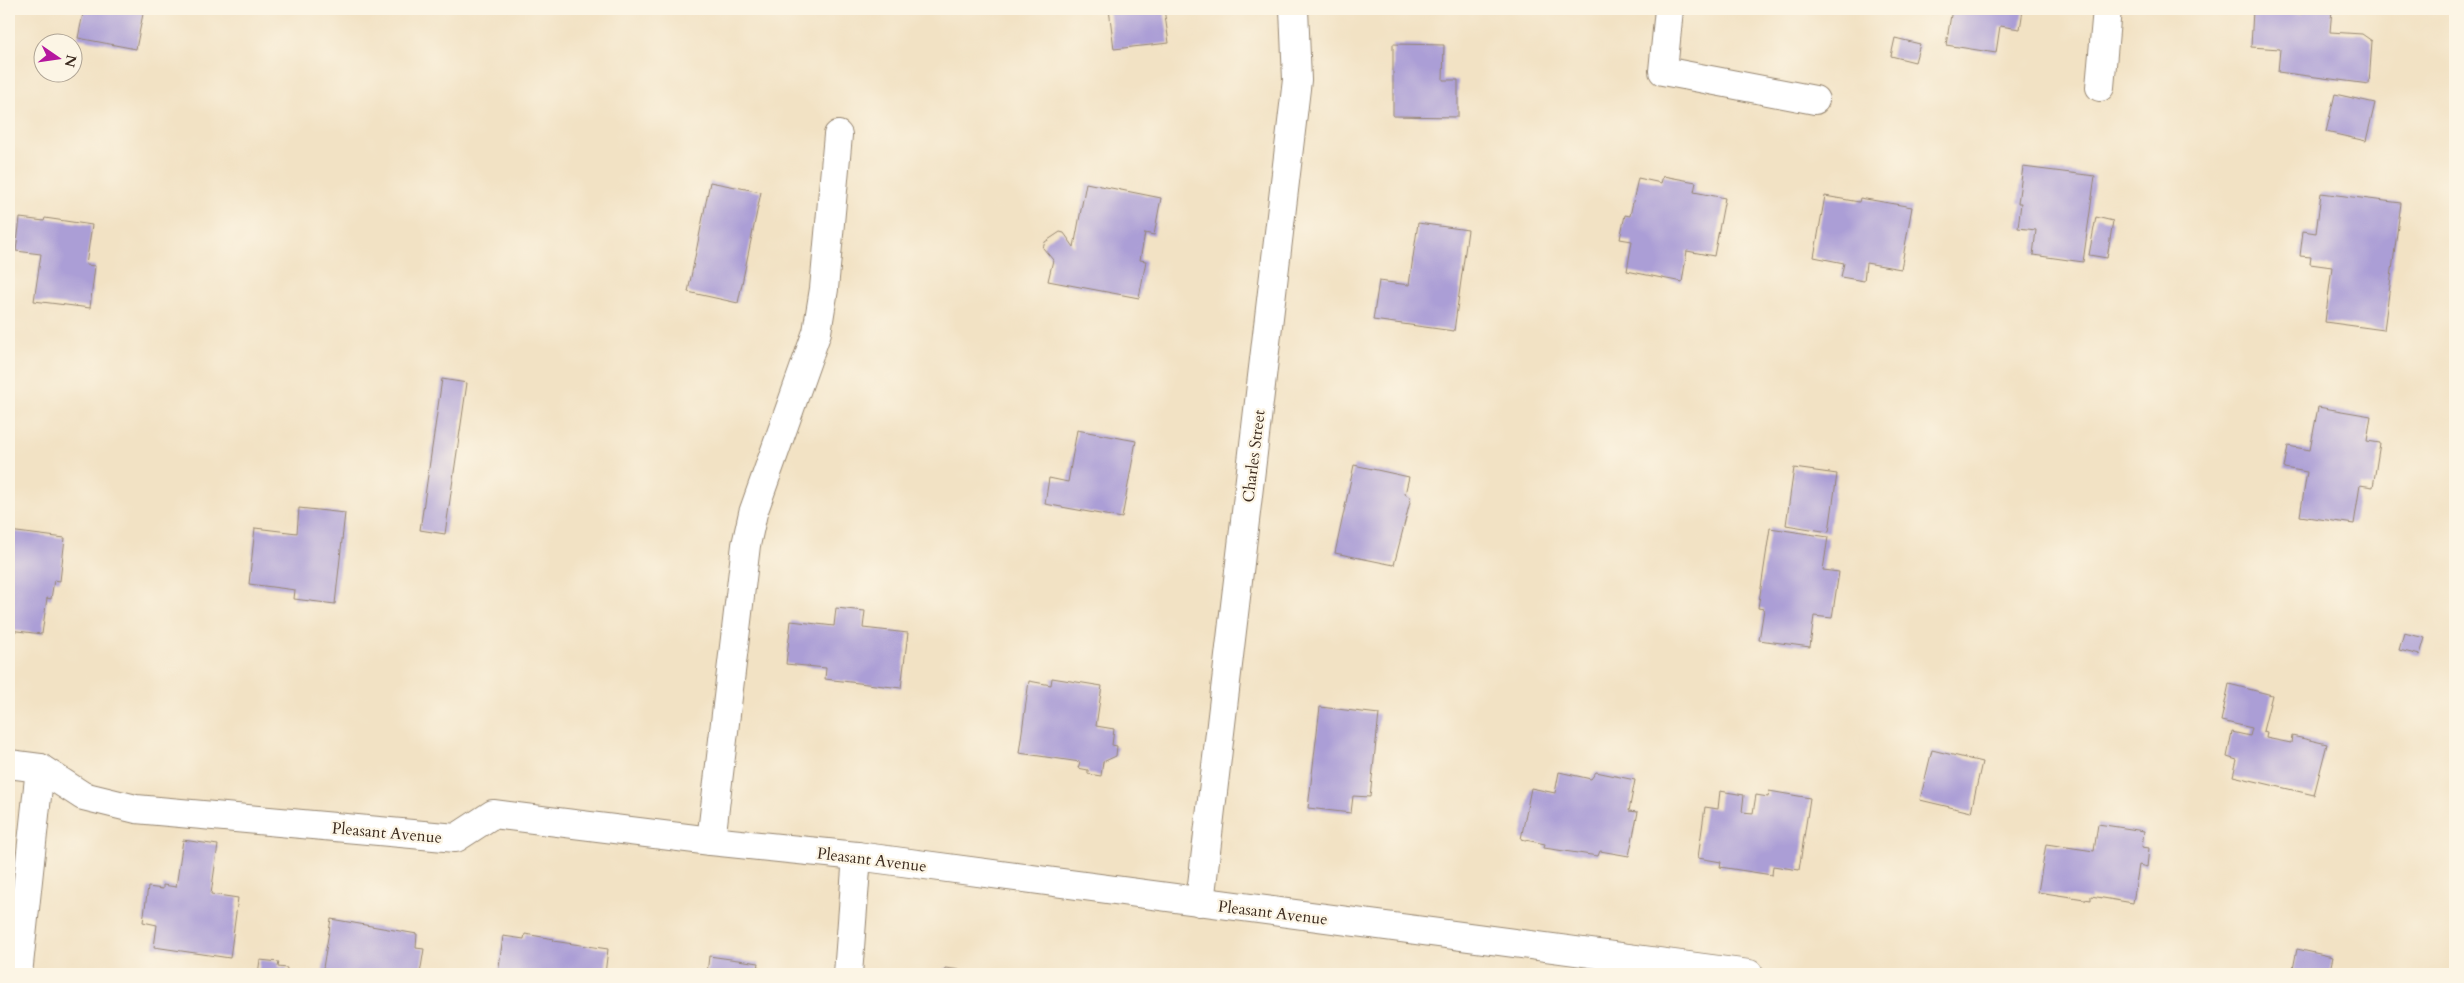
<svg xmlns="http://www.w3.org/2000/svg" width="2464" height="983" font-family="Cardo,serif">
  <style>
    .building { fill: #ab9ed6 }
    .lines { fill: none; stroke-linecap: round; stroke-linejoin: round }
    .minor-casing { stroke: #968671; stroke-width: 30 }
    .minor { stroke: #fff; stroke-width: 28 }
    .labels { text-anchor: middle; stroke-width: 4.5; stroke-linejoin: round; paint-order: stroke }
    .street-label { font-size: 16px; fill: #3b2a1e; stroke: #fcf5e5 }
  </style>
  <rect width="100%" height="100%" fill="#fcf5e5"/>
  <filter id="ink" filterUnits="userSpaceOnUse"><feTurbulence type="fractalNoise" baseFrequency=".02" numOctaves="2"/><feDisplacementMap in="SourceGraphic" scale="10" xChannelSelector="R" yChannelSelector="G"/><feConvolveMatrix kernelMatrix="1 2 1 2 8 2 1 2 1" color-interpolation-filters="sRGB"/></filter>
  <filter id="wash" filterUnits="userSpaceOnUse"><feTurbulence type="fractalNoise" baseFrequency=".0096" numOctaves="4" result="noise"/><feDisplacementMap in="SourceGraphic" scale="20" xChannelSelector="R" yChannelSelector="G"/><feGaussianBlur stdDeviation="1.12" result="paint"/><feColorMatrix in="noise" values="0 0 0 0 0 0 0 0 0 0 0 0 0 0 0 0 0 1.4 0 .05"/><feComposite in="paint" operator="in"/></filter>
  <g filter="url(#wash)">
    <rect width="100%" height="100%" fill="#f2e2c4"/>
    <g id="blocks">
      <g class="building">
        <path d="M84,9H144L136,49L78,38Z"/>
        <path d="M1109,9H1164L1169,43L1114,49Z"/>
        <path d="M1952,9H2013L2023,10L2020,29L2000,26L1996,53L1946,45Z"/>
        <path d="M2302,9H2332L2330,32L2362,34L2372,41L2369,84L2278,72L2280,49L2251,47L2253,10L2302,14Z"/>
        <path d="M1895,38L1920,44L1915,62L1891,56Z"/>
        <path d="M1393,44L1444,45L1443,80H1458V117L1393,116Z"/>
        <path d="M2335,94L2375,103L2366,141L2326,132Z"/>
        <path d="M2023,167L2095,176L2083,262L2033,255L2036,230L2018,228L2021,203H2018Z"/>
        <path d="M1663,176L1696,182L1694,192L1725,198L1714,256L1687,251L1682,282L1627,271L1632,241L1620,239L1625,215L1630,216L1638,178L1661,183Z"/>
        <path d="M710,182L761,192L738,303L688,292Z"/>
        <path d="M1086,183L1161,198L1154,235L1145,233L1140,260L1146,261L1139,298L1048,281L1053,260L1043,248L1045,242L1060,232L1064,233L1074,247Z"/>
        <path d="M2321,193L2401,203L2384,330L2325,322L2332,267L2310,264L2311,257L2300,256L2303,231L2316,233Z"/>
        <path d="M1825,196L1859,202L1860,198L1912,207L1901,269L1866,263L1864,281L1841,277L1844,263L1814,257Z"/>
        <path d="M2096,217L2113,221L2107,258L2089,255Z"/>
        <path d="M20,218L44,221L45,218L92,225L86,265L95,266L90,308L34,301L41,254L16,251Z"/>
        <path d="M1418,223L1468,230L1454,331L1373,320L1379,281L1409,285Z"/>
        <path d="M442,379L467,383L445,534L420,530Z"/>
        <path d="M2318,407L2371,416L2367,441L2380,443L2373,487L2360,485L2354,524L2300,516L2307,472L2284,468L2288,446L2310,450Z"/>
        <path d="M1077,430L1136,441L1122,518L1045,504L1049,478L1068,482Z"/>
        <path d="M1354,465L1409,477L1405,494L1411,498L1394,565L1335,553Z"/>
        <path d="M1794,468L1837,474L1829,532L1786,525Z"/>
        <path d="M299,508L345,513L335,604L294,599L295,590L249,584L255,528L297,533Z"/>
        <path d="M1770,528L1828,537L1823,570L1839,572L1832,618L1814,616L1810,647L1759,640L1764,609L1758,608Z"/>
        <path d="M9,531L65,538L60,581L54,580L51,599L47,598L42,634L9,630Z"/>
        <path d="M836,608L865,611L863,628L908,633L901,688L825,679L826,668L786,664L791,621L834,626Z"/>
        <path d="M2404,633L2425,638L2420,655L2399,650Z"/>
        <path d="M1052,678L1102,686L1096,726L1114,729L1112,745L1117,746L1116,756L1103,762L1101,776L1088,774V770L1078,768L1080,762L1019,753L1029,681L1051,685Z"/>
        <path d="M2229,684L2272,695L2263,731L2267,732L2266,738L2291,743L2292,736L2327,744L2314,795L2233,776L2237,760L2227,757L2232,732L2250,736L2252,728L2221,721Z"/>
        <path d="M1320,707L1379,714L1370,797L1353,796L1351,813L1308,808Z"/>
        <path d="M1932,750L1982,762L1971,812L1920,800Z"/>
        <path d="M1559,772L1591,779L1596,772L1635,780L1629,811L1638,812L1629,856L1600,851L1598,856L1544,848L1545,844L1521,839L1531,788L1555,793Z"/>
        <path d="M1720,791L1744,795L1742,812L1753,813L1756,795L1768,797L1769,791L1810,798L1799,870L1773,866L1772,875L1720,867L1721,862L1698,858L1705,807L1718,809Z"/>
        <path d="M2098,824L2144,831L2142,847L2149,848L2147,867L2139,865L2133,903L2091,896V900L2038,892L2046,844L2094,851Z"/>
        <path d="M183,840L218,845L211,894L238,898L230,958L154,947L157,925L143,922L148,887L163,889V885L176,887Z"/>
        <path d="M331,919L417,934L416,948L424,949L420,974H322Z"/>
        <path d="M525,934L554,939L553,941L608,949L605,974H498L503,936L524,939Z"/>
        <path d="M2297,949L2333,957L2329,974H2292Z"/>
        <path d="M709,956L759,963L757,974H707Z"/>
        <path d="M260,960L279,962L278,967L287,968L286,974H258Z"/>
        <path d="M945,968L984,973V974H944Z"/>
      </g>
    </g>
  </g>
  <g filter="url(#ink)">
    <use href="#blocks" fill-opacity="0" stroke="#968671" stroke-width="1"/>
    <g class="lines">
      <g class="minor-casing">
        <g id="minor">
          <path d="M1669,9L1663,71L1815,100"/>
          <path d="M2100,87L2107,9"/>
          <path d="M9,764L40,768L83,796L136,809L456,838L493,814L711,841L857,856L1749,974"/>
          <path d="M711,841L746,545L753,513L817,332L824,289L838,135"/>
          <path d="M1200,902L1297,80L1294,9"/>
          <path d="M18,974L40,768"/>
          <path d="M848,974L857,856"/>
        </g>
      </g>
      <use href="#minor" class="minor"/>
    </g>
  </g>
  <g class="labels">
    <g class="street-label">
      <text transform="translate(1253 456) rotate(-83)" y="6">Charles Street</text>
      <text transform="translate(387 832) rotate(5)" y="6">Pleasant Avenue</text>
      <text transform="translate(872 859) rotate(7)" y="6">Pleasant Avenue</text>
      <text transform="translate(1273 912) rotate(7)" y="6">Pleasant Avenue</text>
    </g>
  </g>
  <rect width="2464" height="983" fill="none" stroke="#fcf5e5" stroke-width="30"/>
  <g transform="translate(58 58) rotate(103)"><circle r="24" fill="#fcf5e5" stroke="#afa495"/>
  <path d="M0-4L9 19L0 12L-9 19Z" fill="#b5179e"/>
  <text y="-8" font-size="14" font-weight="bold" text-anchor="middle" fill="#3b2a1e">N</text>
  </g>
</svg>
